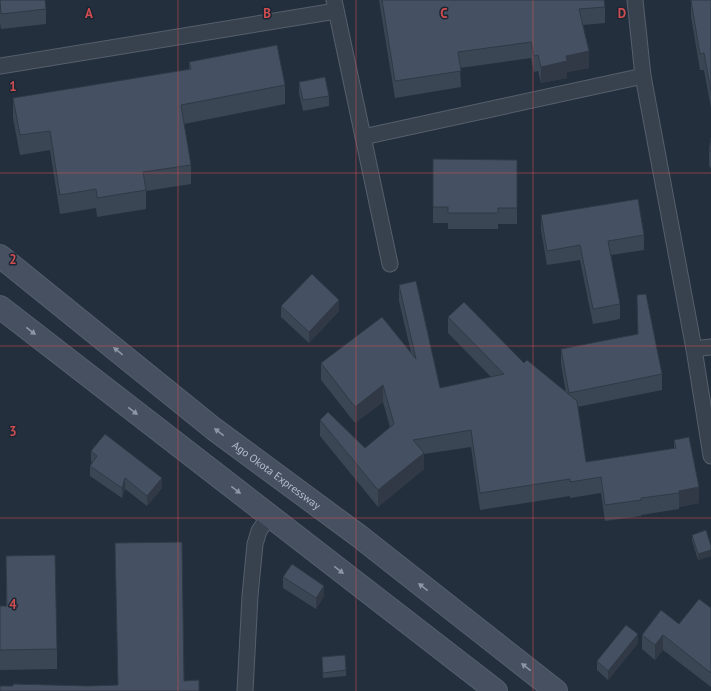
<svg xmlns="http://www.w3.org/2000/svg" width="711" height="691" font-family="'PT Sans',sans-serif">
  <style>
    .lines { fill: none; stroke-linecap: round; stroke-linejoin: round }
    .street-casing { stroke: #565f6c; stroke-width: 17 }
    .secondary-casing { stroke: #565f6c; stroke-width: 24 }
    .street { stroke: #38414e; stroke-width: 15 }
    .secondary { stroke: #465061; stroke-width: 22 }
    .wall { fill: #3b4654 }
    .shaded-wall { fill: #303945 }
    .building { fill: #455162; stroke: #303945 }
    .oneway { fill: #8e96a5 }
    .grid { fill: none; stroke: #ce4d50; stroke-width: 1; stroke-opacity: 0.55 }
    .labels { text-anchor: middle; stroke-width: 3; stroke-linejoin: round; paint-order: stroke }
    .street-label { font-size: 11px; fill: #b4bcc9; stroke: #1d2633 }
    .grid-label { font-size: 13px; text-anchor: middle; font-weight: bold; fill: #ce4d50; stroke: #1d2633; stroke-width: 3; stroke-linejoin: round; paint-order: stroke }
  </style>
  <rect width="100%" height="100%" fill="#242f3e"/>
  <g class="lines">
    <g class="street-casing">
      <g id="street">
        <path d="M334,0L390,264"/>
        <path d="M635,0L643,76L694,349L711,456"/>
        <path d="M0,66L336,11"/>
        <path d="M363,137L643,76"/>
        <path d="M694,349L711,347"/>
        <path d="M245,691L250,596L255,544L259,531L269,516"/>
      </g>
    </g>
    <g class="secondary-casing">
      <g id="secondary">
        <path id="s1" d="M0,256L214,429L359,536L556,691"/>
        <path d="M0,307L496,691"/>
      </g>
    </g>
    <use href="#street" class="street"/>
    <use href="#secondary" class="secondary"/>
  </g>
  <g class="wall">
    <path d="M0,0L46,9V24L1,29L0,23Z"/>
    <path d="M379,0H604L605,7V23L583,25L589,68L567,72V78L541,83L538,71L534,72L531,58L460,68L461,87L395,98Z"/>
    <path d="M691,0H711V108L704,70H700L691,16Z"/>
    <path d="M189,62L285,85V104L184,124L191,165V184L146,191V209L97,217L96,208L60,214L50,150L20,155L13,118V98L189,70Z"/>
    <path d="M299,82L329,96V106L303,111L299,93Z"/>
    <path d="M711,138V169L709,165V149Z"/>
    <path d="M433,159L517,160V224H498V229H448V223H433Z"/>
    <path d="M541,215L644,235V250L611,255L620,304V319L593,324L580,260L547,265L541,230Z"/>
    <path d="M399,285L440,388L491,377L448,333V317L524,363L566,393L561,364V349L638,334L637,295L662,374V390L577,407L586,462L674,449V440L699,503L679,507V509L641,515V516L605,521L601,493L570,498V496L480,510L471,447L424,454V469L378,507L320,436V420L365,448L390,427L383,402L355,423L321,380V363L411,352L399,301Z"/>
    <path d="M281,306L339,311L309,343L281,317Z"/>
    <path d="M91,451L162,488L147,506L125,489L122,498L90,476V466L92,463L91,461Z"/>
    <path d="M692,535L711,546V556L698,560L692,540Z"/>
    <path d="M6,556L57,649V669L0,670V606H6Z"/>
    <path d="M283,577L324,596L316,609L283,588Z"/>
    <path d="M711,608V687L663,650L655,660L642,649V635L679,624Z"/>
    <path d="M638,643L608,680L597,670V661Z"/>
    <path d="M322,657L346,670V676L323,678Z"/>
  </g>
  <g class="shaded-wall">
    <path d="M589,51V68L567,72V78L541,83V67L566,56Z"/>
    <path d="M339,300V311L309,343V332Z"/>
    <path d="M383,385V402L355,423V407Z"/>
    <path d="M424,453V469L378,507V490Z"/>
    <path d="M125,478V489L122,498V488Z"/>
    <path d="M162,478V488L147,506V496Z"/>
    <path d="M699,487V503L679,507V491Z"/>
    <path d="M711,550V556L698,560V554Z"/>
    <path d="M324,586V596L316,609V598Z"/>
    <path d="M638,634V643L608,680V671Z"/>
    <path d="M663,635V650L655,660V645Z"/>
  </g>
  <g class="building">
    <path d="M0,0H45L46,9L1,14Z"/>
    <path d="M382,0H604L605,7L579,9L589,51L566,56L567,61L541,67L538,55L534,56L531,42L458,52L461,71L395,81Z"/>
    <path d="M691,0H711V91L704,53L700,54Z"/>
    <path d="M277,45L285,85L181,105L191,165L143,172L146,190L97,198L96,189L60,195L50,131L20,135L13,98L191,69L189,62Z"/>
    <path d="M325,77L329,96L303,100L299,82Z"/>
    <path d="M711,138V152L709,149Z"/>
    <path d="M433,159L517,160V208H498V213H448V207H433Z"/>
    <path d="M638,199L644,235L608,241L620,304L593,309L580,245L547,251L541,215Z"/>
    <path d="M312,274L339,300L309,332L281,306Z"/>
    <path d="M416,281L440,388L504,374L448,317L464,302L524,363L527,360L577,401L586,462L676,448L674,440L689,437L699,487L679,491V493L641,498V500L605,505L601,477L570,482V479L480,493L471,430L413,440L424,453L378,490L320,420L328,412L365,448L394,424L383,385L355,407L321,363L382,317L416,359L399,285Z"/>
    <path d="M646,294L662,374L569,393L561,349L638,334L637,295Z"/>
    <path d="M105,434L162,478L147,496L125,478L122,488L90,466L97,456L91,451Z"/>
    <path d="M706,530L711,546V550L698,554L692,535Z"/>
    <path d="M182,542L184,681L199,680V691H0V686H13V684L88,686L118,685L115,543Z"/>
    <path d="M55,555L57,649L0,650V606H7L6,556Z"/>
    <path d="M292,564L324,586L316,598L283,577Z"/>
    <path d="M699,599L711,608V673L663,635L655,645L642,635L661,610L679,624Z"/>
    <path d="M626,625L638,634L608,671L597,661Z"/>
    <path d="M345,655L346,670L323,673L322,657Z"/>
  </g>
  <defs><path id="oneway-solid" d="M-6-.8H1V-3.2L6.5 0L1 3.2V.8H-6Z"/></defs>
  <g class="oneway">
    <use href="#oneway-solid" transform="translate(31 331) rotate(38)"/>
    <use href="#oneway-solid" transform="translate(118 351) rotate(-141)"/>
    <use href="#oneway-solid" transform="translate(133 411) rotate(38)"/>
    <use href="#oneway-solid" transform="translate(219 432) rotate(-143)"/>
    <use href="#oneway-solid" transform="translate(236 490) rotate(38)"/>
    <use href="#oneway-solid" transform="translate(339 570) rotate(38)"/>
    <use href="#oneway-solid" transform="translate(423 587) rotate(-142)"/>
    <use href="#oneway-solid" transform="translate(526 667) rotate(-142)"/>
  </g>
  <path class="grid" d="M178,0V691M356,0V691M533,0V691M0,173H711M0,346H711M0,518H711"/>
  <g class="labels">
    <g class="street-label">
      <text dy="4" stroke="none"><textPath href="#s1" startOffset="353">Ago Okota Expressway</textPath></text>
    </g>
  </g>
  <g class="grid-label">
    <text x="89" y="18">A</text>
    <text x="267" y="18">B</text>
    <text x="444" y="18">C</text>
    <text x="622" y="18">D</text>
    <text x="13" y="91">1</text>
    <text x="13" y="264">2</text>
    <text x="13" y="436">3</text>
    <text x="13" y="609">4</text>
  </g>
</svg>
